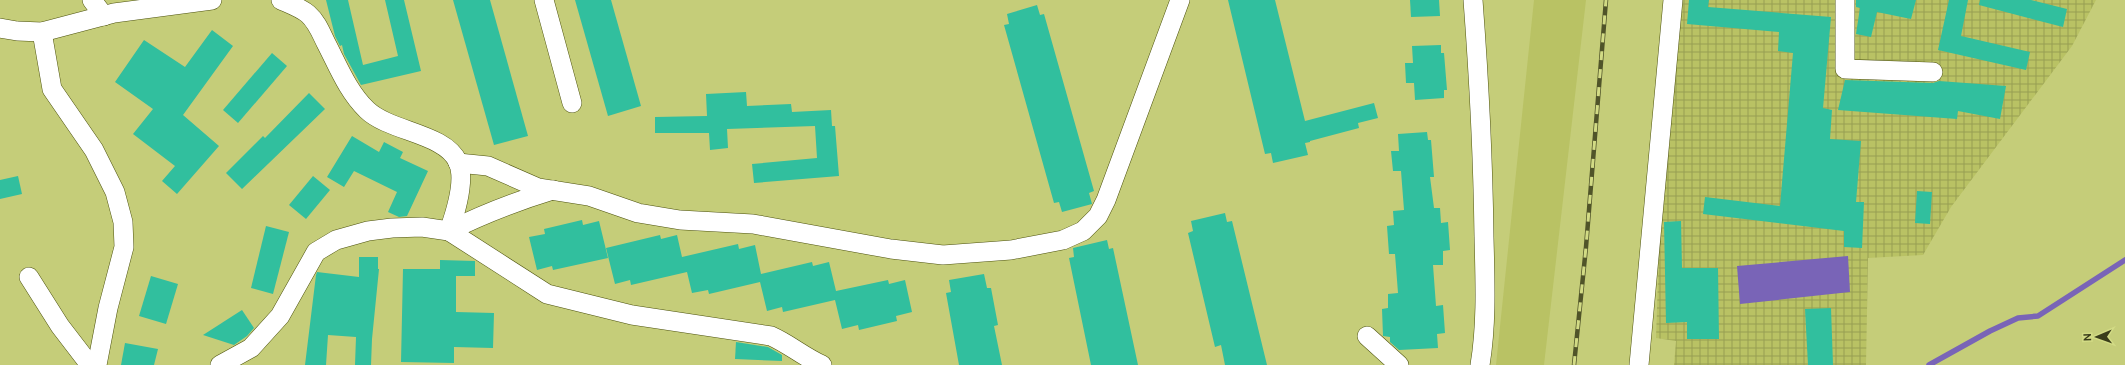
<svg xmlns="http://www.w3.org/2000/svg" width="2125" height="365" font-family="Ubuntu,sans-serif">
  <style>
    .built { fill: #b9c264 }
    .industrial { fill: url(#industrial-grid) }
    .water { fill: #7964b7 }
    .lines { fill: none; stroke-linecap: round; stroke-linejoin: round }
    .stream { stroke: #7964b7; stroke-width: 5.5 }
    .building { fill: #31bf9e }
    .minor-casing { stroke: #4d520d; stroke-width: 20 }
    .minor { stroke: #fff; stroke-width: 19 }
    .rail-casing { stroke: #505429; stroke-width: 4.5 }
    .rail { stroke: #d2db85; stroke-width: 3; stroke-dasharray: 9; stroke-linecap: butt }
  </style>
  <defs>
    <pattern id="industrial-grid" width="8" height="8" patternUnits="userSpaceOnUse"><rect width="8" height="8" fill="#b9c264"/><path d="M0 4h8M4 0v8" fill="none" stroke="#979f52"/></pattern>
  </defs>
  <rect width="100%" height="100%" fill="#c5cd79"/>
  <path class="built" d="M1534,0H1586L1544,365H1496Z"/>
  <path class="industrial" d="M1683,0H2096L2072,46L1951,207L1923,255L1868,258L1866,365H1674L1676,341L1656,338L1660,219Z"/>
  <path class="water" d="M1848,256L1850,292L1740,304L1737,266Z"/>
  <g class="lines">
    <path class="stream" d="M1929,365L1990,331L2018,318L2038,316L2125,260"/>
  </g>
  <g class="building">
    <path d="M326,0H348L363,65L398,56L385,0H404L421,71L361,85L344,54L342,45L340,46L335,36Z"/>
    <path d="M453,0H490L528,136L494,145Z"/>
    <path d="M575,0H611L641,106L608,116Z"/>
    <path d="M1228,0H1275L1305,121L1374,103L1378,118L1358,123L1359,128L1310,141V142L1305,143L1308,155L1273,163L1271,153L1265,154Z"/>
    <path d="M1410,0H1439L1440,16L1411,17Z"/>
    <path d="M1689,0H1709L1708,7L1831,17L1823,108L1832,110L1830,139L1861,141L1856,202H1864L1862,248L1844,247V231L1703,214L1705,197L1780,206L1793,53L1778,51L1779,32L1687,24Z"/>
    <path d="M1856,0H1916L1911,19L1877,12L1871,37L1856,34L1860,8L1856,7Z"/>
    <path d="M1949,0H1968L1961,36L2030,52L2026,70L1938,50Z"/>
    <path d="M1980,0H2031L2067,9L2063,27L1979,5Z"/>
    <path d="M1037,5L1040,15L1044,14L1094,191L1089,193L1092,204L1062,212L1059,202L1054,203L1004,25L1009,24L1007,14Z"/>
    <path d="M212,30L233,46L183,115L219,146L177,194L162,181L175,166L133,134L153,109L115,82L144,40L185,67Z"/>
    <path d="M1441,45V53H1444L1447,90H1444V98L1415,100L1414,83H1406L1405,63H1413L1412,46Z"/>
    <path d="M272,53L287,66L238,123L223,110Z"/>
    <path d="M1845,80L1933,83L1939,81L2006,86L2000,119L1958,111L1957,119L1838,110Z"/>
    <path d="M746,92L747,106L791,104L792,112L831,110L832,126H835L839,176L754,183L752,164L817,158L815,126L727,129L728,148L710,150L709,133H655V117L707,116L706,94Z"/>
    <path d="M309,93L325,109L242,189L226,173L263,136L265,138Z"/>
    <path d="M1427,132L1428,140H1431L1434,177H1430L1434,208H1440L1441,223L1448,222L1450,250L1443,251V265H1433L1436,306L1443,305L1445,333L1437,334L1438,348L1399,350L1390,342V337L1383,336L1382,309L1388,308V294L1398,293L1395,254H1389L1387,226L1394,225L1393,211L1404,210L1401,171H1393L1391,151H1399L1398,134Z"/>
    <path d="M352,136L379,152L384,142L403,152L400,158L428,171L407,216L399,217L388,212L397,192L354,171L344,187L327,177Z"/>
    <path d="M18,176L22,194L0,199V180Z"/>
    <path d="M313,176L330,190L306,219L289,205Z"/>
    <path d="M1917,191L1932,192L1930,224L1915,223Z"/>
    <path d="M1225,213L1227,222L1232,221L1267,365H1225L1221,345L1215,347L1188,233L1193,231L1191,221Z"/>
    <path d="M582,220L583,225L599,221L608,258L553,270L552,266L537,270L529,237L545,234L544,229Z"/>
    <path d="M1681,221L1682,268H1718L1719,339H1687V322L1666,323L1664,222Z"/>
    <path d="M266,226L289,232L273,294L251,288Z"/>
    <path d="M660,235L661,239L677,235L682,257L738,244L739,249L755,245L761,274L812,262L813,266L829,262L836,291L888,280L889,284L905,280L912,312L896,316L897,321L859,330L858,325L842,329L835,300L783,312L782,307L767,311L760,282L709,294L708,290L692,293L687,272L631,285L630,280L615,284L606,248Z"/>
    <path d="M1107,240L1109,249L1113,248L1138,365H1091L1069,258L1074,257L1073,248Z"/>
    <path d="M359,257H378V269H379L372,339L371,365H355L356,337L328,335L326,365H305L316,275L317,272L359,277Z"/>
    <path d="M440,260L475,261V276H456V312L494,313L493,348L454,347V363L401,362L403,269H440Z"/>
    <path d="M984,274L987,288H991L998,325L994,326L1002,365H959L946,293L951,292L949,280Z"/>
    <path d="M151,276L178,284L166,324L139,316Z"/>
    <path d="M1831,308L1833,365H1808L1805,309Z"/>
    <path d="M242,310L254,328L247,336L234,345L203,335Z"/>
    <path d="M736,342L768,347L782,355V361L735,359Z"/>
    <path d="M125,343L158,349L154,365H121Z"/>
  </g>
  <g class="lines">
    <g class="minor-casing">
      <g id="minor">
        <path d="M92,0L104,16"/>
        <path d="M281,0C290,4 301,8 308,14C317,22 321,33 326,43C338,66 348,92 367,110C390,132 445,133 458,162C466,180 455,214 449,231"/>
        <path d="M544,0L572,103"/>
        <path d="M1473,0C1479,79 1483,158 1484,237C1485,280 1487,323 1480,365"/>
        <path d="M1845,0V69L1933,72"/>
        <path d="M0,28L17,31L42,32L114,13L212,0"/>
        <path d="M42,32L52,89L94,150L115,192L123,222L124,247L108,308L97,365"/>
        <path d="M458,163L488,166L538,188L589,196L638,213L680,220L753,224L891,249L943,255L1011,250L1063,240L1083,231L1098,216L1106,200L1180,0"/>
        <path d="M449,231C483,214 517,201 553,190"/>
        <path d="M29,277L60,326L90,365"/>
        <path d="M1367,336L1399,365"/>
        <path d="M220,365L251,348L280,316L316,252L336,240L368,231L392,228L422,227L449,231L547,294L632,315L771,336C789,344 804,357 822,365"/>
        <path d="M1639,365L1673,0"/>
      </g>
    </g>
    <use href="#minor" class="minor"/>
    <g class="rail-casing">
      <path id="rail" d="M1574,365L1586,247L1606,0"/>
    </g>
    <use href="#rail" class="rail"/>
  </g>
  <g transform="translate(2097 337) rotate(268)" stroke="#d2db85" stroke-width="3" paint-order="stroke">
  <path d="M0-3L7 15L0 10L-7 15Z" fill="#3a3d1a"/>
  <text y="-6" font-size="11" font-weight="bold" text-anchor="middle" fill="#3a3d1a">N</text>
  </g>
</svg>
